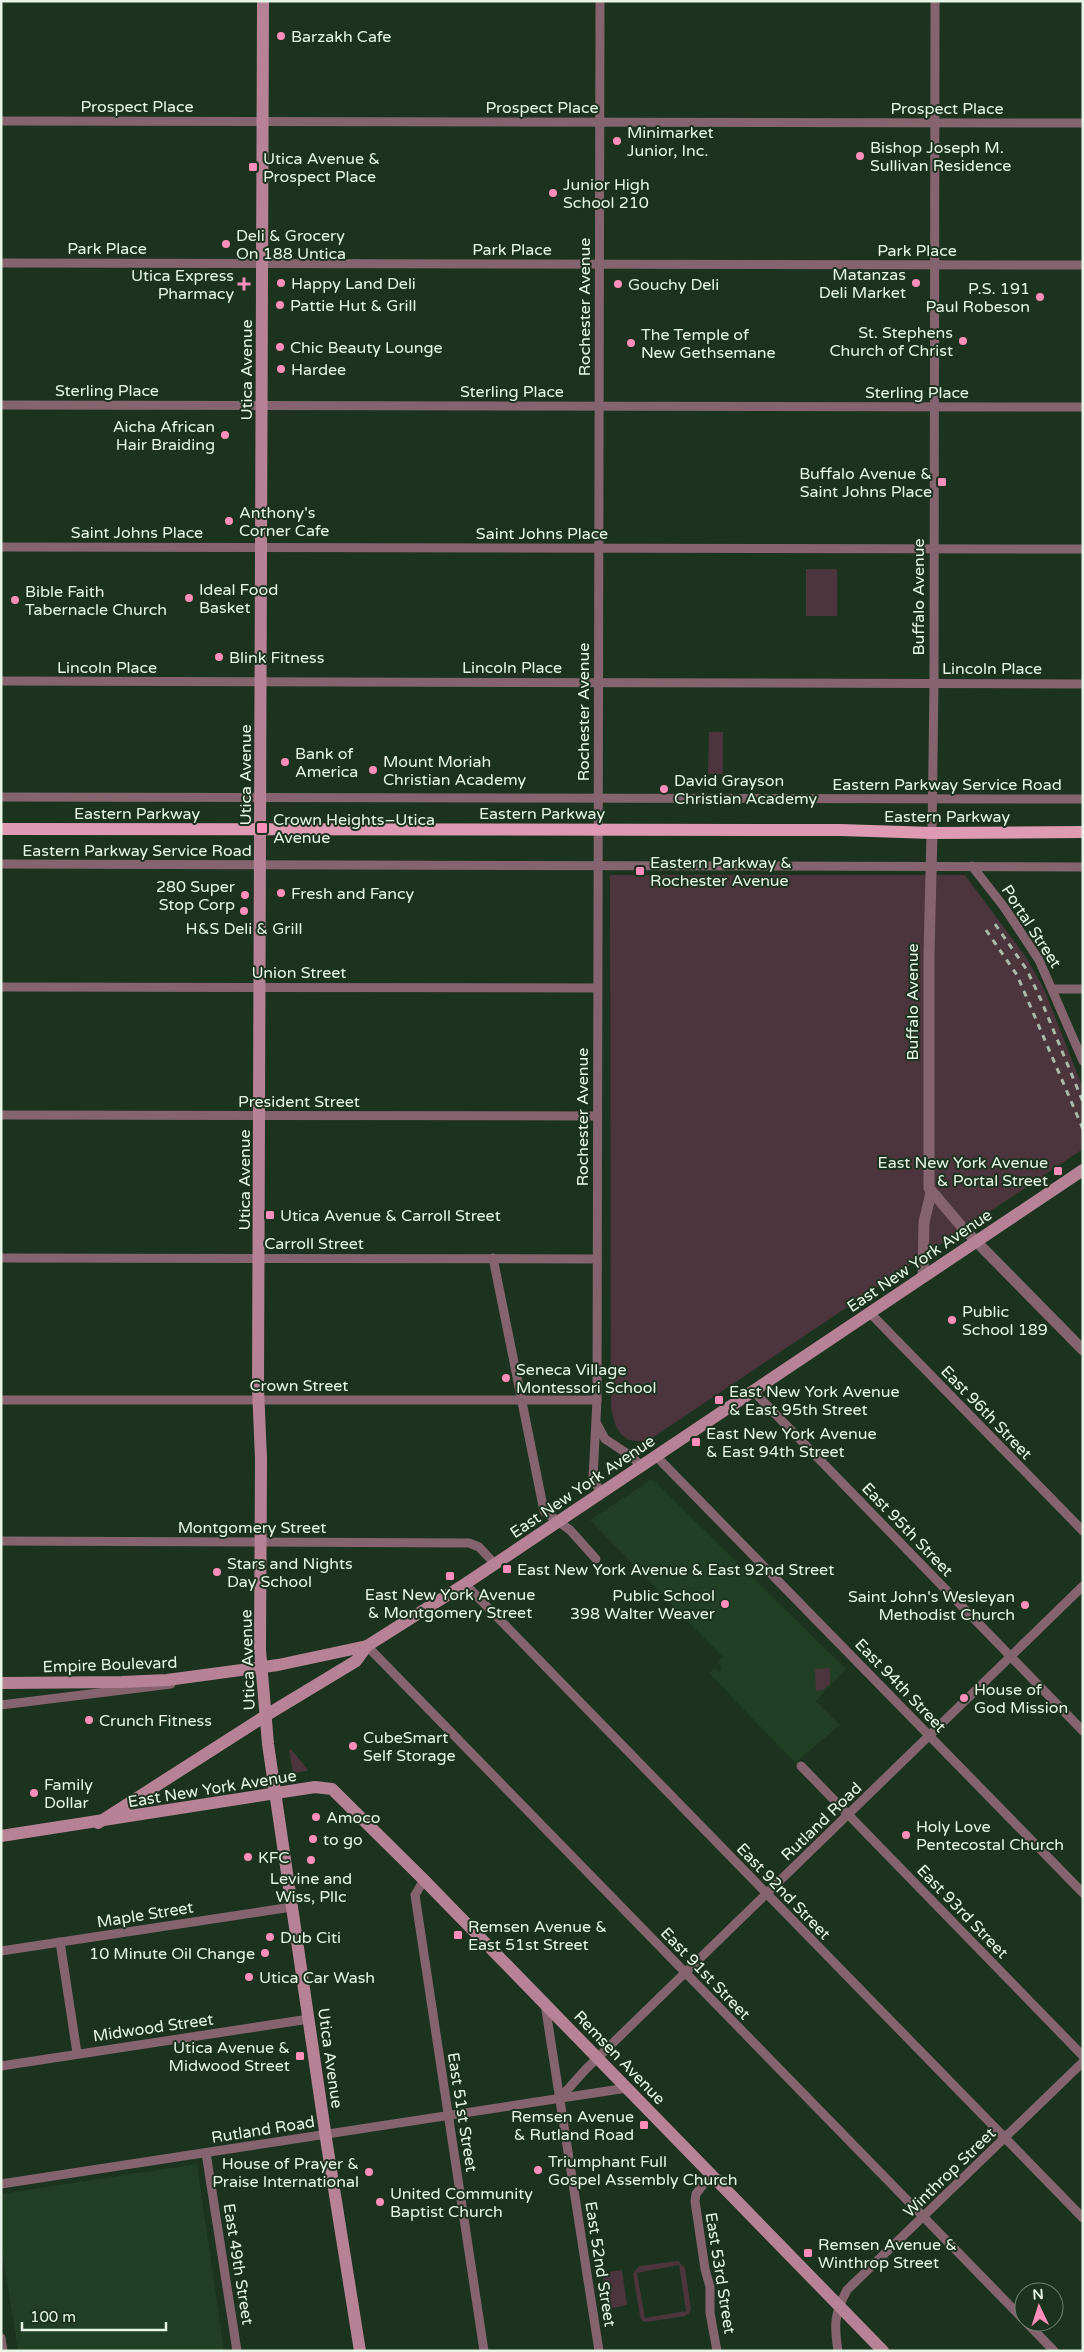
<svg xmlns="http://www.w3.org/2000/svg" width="1084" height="2352" font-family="'Varela Round',sans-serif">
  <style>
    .built { fill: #213f25 }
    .green { fill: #4c353d; fill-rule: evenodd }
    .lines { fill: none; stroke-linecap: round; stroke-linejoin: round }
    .minor { stroke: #85646f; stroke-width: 9 }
    .tertiary { stroke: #85646f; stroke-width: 11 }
    .secondary { stroke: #b78295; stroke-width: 12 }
    .primary { stroke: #de9ab2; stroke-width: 12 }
    .rail { stroke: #a9baab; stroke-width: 3; stroke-dasharray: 6 6; stroke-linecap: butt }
    .poi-dot { fill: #ff8eba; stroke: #1b331f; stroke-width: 2 }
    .labels { text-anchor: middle; stroke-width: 4; stroke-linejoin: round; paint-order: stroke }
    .poi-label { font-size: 16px; fill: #e7f6e8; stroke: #1b331f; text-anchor: start }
    .street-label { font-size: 16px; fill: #e7f6e8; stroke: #1b331f }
  </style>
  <rect width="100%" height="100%" fill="#1b331f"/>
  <g class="built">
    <path d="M652,1479L846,1669L816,1701L840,1725L795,1763L709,1673L715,1668L719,1671L722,1668L717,1662L723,1657L590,1520Z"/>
    <path d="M197,2164L224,2351H18L1,2244V2194Z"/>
  </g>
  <g class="green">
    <rect x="806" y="569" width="31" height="47"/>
    <path d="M709,732H723V774H708Z"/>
    <path d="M610,875H965L1026,957L1044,989L1083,1088V1149L649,1440C621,1446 614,1429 611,1405Z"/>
    <path d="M830,1668V1684L823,1690L816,1691L815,1669Z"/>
    <path d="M291,1749L308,1770L307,1771L293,1773L289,1750Z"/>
    <path d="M678,2261L685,2268L691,2309L689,2313L685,2316L647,2322L642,2321L640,2316L633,2274L639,2266ZM679,2265L686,2311L645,2318L637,2273Z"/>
    <path d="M622,2270L627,2305L608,2309L602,2273Z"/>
  </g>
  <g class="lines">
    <g class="minor">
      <path d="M600,1L597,1400L593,1478L601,1493"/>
      <path d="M1,121L1083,123"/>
      <path d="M1,263L1083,265"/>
      <path d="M1,405L1083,407"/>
      <path d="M1,547L1083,549"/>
      <path d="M1,681L1083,684"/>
      <path d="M1,797L1083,799"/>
      <path d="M932,833L934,683L935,1"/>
      <path d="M1,864L1083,867"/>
      <path d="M972,866L1004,907L1039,960L1083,1061"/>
      <path d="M1,987L597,988"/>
      <path d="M1053,989H1083"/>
      <path d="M1,1115L596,1116"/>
      <path d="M1,1258L597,1259"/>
      <path d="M493,1258L544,1511L570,1530L596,1559"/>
      <path d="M870,1313L1083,1531"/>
      <path d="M753,1391L1083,1731"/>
      <path d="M1,1400H597"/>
      <path d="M597,1424L605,1439L631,1456L641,1466"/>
      <path d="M656,1456L1083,1893"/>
      <path d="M1,1541L469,1543L479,1547L495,1564"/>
      <path d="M465,1584L1083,2218"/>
      <path d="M367,1646L1024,2320"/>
      <path d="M1,1705L171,1684"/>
      <path d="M801,1766L1083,2056"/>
      <path d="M424,1880L415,1895L484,2351"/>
      <path d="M60,1942L77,2053"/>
      <path d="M1,1951L292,1907"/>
      <path d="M545,2004L599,2351"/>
      <path d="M1,2066L309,2019"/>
      <path d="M560,2098L585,2070L1083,1586"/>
      <path d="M206,2153L237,2351"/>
      <path d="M711,2174L696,2194L695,2201L705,2269L710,2287V2313L717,2351"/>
      <path d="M1,2184L627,2088"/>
      <path d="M1026,2322L1054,2351"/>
      <path d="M1,2338L3,2351"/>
      <path d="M838,2351C834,2325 834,2314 847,2290L1083,2062"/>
    </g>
    <g class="tertiary">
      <path d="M932,833L929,954V1188L962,1227L1083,1350"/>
      <path d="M923,1277L924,1222L931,1193"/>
    </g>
    <g class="secondary">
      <path d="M263,1L258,1388L261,1459L260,1650L268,1744L327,2145L360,2351"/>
      <path d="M1,1683L122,1682L167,1680L278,1665L367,1646"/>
      <path d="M98,1823L265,1716L356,1661L367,1646L465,1584L1083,1170"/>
      <path d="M1,1836L315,1787L332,1789L424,1880L883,2351"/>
    </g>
    <path class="primary" d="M1,829L841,830L932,833L1083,832"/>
    <g class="rail">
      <path d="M995,924L1027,970L1041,1000L1083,1102"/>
      <path d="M986,930L1017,975L1083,1129"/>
    </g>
  </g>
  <g class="poi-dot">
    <circle cx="281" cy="36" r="5"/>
    <circle cx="617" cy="141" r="5"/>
    <circle cx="860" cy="156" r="5"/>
    <rect x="248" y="162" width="10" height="10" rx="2.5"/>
    <circle cx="553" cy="193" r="5"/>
    <circle cx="226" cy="244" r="5"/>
    <circle cx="281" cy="283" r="5"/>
    <circle cx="916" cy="283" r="5"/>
    <path d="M241.5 276.5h5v5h5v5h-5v5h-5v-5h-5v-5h5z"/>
    <circle cx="618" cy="284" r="5"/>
    <circle cx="1040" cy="297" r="5"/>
    <circle cx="280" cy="305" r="5"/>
    <circle cx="963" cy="341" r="5"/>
    <circle cx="631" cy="343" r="5"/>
    <circle cx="280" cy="347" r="5"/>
    <circle cx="281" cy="369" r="5"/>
    <circle cx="225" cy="435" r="5"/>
    <rect x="937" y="477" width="10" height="10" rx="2.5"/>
    <circle cx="229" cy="521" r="5"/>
    <circle cx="189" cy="598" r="5"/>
    <circle cx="15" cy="600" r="5"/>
    <circle cx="219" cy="657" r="5"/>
    <circle cx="285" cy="762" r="5"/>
    <circle cx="373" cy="770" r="5"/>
    <circle cx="664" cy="789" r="5"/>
    <rect x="256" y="822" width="12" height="12" rx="2.5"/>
    <rect x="635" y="866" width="10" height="10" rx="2.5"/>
    <circle cx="281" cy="893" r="5"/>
    <circle cx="245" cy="895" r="5"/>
    <circle cx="244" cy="911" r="5"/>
    <rect x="1053" y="1166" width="10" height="10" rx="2.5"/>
    <rect x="265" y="1210" width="10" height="10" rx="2.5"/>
    <circle cx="952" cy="1320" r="5"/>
    <circle cx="506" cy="1378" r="5"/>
    <rect x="714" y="1395" width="10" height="10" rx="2.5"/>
    <rect x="691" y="1437" width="10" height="10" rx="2.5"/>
    <rect x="502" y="1564" width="10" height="10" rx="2.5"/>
    <circle cx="217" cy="1572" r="5"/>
    <rect x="445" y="1571" width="10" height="10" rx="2.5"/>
    <circle cx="725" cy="1604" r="5"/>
    <circle cx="1025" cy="1605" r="5"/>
    <circle cx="964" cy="1698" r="5"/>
    <circle cx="89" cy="1720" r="5"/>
    <circle cx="353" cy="1746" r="5"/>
    <circle cx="34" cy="1793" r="5"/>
    <circle cx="316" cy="1817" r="5"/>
    <circle cx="906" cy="1835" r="5"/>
    <circle cx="313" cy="1839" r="5"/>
    <circle cx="248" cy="1857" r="5"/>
    <circle cx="311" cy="1860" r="5"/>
    <rect x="453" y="1930" width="10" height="10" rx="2.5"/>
    <circle cx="270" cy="1937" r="5"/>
    <circle cx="265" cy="1953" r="5"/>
    <circle cx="249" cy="1977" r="5"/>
    <rect x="295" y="2051" width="10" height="10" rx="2.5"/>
    <rect x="639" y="2120" width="10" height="10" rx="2.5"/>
    <circle cx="538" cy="2170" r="5"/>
    <circle cx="369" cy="2172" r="5"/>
    <circle cx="380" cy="2202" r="5"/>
    <rect x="803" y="2248" width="10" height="10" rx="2.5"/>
  </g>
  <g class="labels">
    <g class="poi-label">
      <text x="291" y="42">Barzakh Cafe</text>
      <text x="627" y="138">Minimarket<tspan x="627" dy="18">Junior, Inc.</tspan></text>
      <text x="870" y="153">Bishop Joseph M.<tspan x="870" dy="18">Sullivan Residence</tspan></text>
      <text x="263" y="164">Utica Avenue &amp;<tspan x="263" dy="18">Prospect Place</tspan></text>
      <text x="563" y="190">Junior High<tspan x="563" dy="18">School 210</tspan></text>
      <text x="236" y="241">Deli &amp; Grocery<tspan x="236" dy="18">On 188 Untica</tspan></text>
      <text x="906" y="280" text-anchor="end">Matanzas<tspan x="906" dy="18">Deli Market</tspan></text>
      <text x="234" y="281" text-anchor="end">Utica Express<tspan x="234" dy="18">Pharmacy</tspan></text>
      <text x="291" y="289">Happy Land Deli</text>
      <text x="628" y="290">Gouchy Deli</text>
      <text x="1030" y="294" text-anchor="end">P.S. 191<tspan x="1030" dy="18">Paul Robeson</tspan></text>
      <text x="290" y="311">Pattie Hut &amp; Grill</text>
      <text x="953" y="338" text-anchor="end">St. Stephens<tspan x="953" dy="18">Church of Christ</tspan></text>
      <text x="641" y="340">The Temple of<tspan x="641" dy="18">New Gethsemane</tspan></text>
      <text x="290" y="353">Chic Beauty Lounge</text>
      <text x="291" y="375">Hardee</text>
      <text x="215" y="432" text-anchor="end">Aicha African<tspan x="215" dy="18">Hair Braiding</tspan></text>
      <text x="932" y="479" text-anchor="end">Buffalo Avenue &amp;<tspan x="932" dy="18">Saint Johns Place</tspan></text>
      <text x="239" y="518">Anthony's<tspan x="239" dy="18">Corner Cafe</tspan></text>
      <text x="199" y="595">Ideal Food<tspan x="199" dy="18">Basket</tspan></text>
      <text x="25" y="597">Bible Faith<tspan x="25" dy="18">Tabernacle Church</tspan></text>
      <text x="229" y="663">Blink Fitness</text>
      <text x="295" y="759">Bank of<tspan x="295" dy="18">America</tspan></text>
      <text x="383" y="767">Mount Moriah<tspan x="383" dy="18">Christian Academy</tspan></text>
      <text x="674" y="786">David Grayson<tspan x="674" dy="18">Christian Academy</tspan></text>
      <text x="273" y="825">Crown Heights–Utica<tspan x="273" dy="18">Avenue</tspan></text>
      <text x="650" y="868">Eastern Parkway &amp;<tspan x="650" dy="18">Rochester Avenue</tspan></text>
      <text x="235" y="892" text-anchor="end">280 Super<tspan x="235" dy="18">Stop Corp</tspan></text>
      <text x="291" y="899">Fresh and Fancy</text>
      <text x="244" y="934" text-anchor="middle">H&amp;S Deli &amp; Grill</text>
      <text x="1048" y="1168" text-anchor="end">East New York Avenue<tspan x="1048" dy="18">&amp; Portal Street</tspan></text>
      <text x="280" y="1221">Utica Avenue &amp; Carroll Street</text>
      <text x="962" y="1317">Public<tspan x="962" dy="18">School 189</tspan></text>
      <text x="516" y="1375">Seneca Village<tspan x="516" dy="18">Montessori School</tspan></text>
      <text x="729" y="1397">East New York Avenue<tspan x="729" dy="18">&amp; East 95th Street</tspan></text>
      <text x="706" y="1439">East New York Avenue<tspan x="706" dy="18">&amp; East 94th Street</tspan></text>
      <text x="227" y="1569">Stars and Nights<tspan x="227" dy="18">Day School</tspan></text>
      <text x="517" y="1575">East New York Avenue &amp; East 92nd Street</text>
      <text x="450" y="1600" text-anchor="middle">East New York Avenue<tspan x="450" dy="18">&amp; Montgomery Street</tspan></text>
      <text x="715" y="1601" text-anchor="end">Public School<tspan x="715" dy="18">398 Walter Weaver</tspan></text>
      <text x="1015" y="1602" text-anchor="end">Saint John's Wesleyan<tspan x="1015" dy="18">Methodist Church</tspan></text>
      <text x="974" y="1695">House of<tspan x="974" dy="18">God Mission</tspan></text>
      <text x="99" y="1726">Crunch Fitness</text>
      <text x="363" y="1743">CubeSmart<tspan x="363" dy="18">Self Storage</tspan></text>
      <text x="44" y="1790">Family<tspan x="44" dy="18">Dollar</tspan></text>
      <text x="326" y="1823">Amoco</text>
      <text x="916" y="1832">Holy Love<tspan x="916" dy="18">Pentecostal Church</tspan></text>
      <text x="323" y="1845">to go</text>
      <text x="258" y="1863">KFC</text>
      <text x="311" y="1884" text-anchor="middle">Levine and<tspan x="311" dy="18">Wiss, Pllc</tspan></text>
      <text x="468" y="1932">Remsen Avenue &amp;<tspan x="468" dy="18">East 51st Street</tspan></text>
      <text x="280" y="1943">Dub Citi</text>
      <text x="255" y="1959" text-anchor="end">10 Minute Oil Change</text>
      <text x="259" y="1983">Utica Car Wash</text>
      <text x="290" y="2053" text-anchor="end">Utica Avenue &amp;<tspan x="290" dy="18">Midwood Street</tspan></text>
      <text x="634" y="2122" text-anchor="end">Remsen Avenue<tspan x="634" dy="18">&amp; Rutland Road</tspan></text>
      <text x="548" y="2167">Triumphant Full<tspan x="548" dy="18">Gospel Assembly Church</tspan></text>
      <text x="359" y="2169" text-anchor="end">House of Prayer &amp;<tspan x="359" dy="18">Praise International</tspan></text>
      <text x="390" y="2199">United Community<tspan x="390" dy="18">Baptist Church</tspan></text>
      <text x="818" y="2250">Remsen Avenue &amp;<tspan x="818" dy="18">Winthrop Street</tspan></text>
    </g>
    <g class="street-label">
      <text x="137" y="112">Prospect Place</text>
      <text x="542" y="113">Prospect Place</text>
      <text x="947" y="114">Prospect Place</text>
      <text x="107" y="254">Park Place</text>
      <text x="512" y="255">Park Place</text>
      <text x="917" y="256">Park Place</text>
      <text transform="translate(584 307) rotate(-90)" y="6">Rochester Avenue</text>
      <text transform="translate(246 370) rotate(-90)" y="6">Utica Avenue</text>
      <text x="107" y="396">Sterling Place</text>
      <text x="512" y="397">Sterling Place</text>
      <text x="917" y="398">Sterling Place</text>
      <text x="137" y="538">Saint Johns Place</text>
      <text x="542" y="539">Saint Johns Place</text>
      <text transform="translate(918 597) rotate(-90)" y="6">Buffalo Avenue</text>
      <text x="107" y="673">Lincoln Place</text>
      <text x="512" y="673">Lincoln Place</text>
      <text x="992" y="674">Lincoln Place</text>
      <text transform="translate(583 712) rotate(-90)" y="6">Rochester Avenue</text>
      <text transform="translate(245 775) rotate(-90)" y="6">Utica Avenue</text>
      <text x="947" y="790">Eastern Parkway Service Road</text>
      <text x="137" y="819">Eastern Parkway</text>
      <text x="542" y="819">Eastern Parkway</text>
      <text x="947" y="822">Eastern Parkway</text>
      <text x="137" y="856">Eastern Parkway Service Road</text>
      <text transform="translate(1032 926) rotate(57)" y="6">Portal Street</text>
      <text x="299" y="978">Union Street</text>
      <text transform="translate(912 1002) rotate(-90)" y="6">Buffalo Avenue</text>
      <text x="299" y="1107">President Street</text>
      <text transform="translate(582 1117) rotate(-90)" y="6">Rochester Avenue</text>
      <text transform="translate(244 1180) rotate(-90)" y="6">Utica Avenue</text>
      <text x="314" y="1249">Carroll Street</text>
      <text transform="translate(919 1260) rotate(-34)" y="6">East New York Avenue</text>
      <text x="299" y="1391">Crown Street</text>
      <text transform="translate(987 1412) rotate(46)" y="6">East 96th Street</text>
      <text transform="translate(582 1486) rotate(-34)" y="6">East New York Avenue</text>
      <text x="252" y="1533">Montgomery Street</text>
      <text transform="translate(908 1529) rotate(46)" y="6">East 95th Street</text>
      <text transform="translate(247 1660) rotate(-92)" y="6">Utica Avenue</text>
      <text transform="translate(110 1664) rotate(-2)" y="6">Empire Boulevard</text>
      <text transform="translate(901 1685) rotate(46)" y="6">East 94th Street</text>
      <text transform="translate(212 1788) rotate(-9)" y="6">East New York Avenue</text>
      <text transform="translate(821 1821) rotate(-44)" y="6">Rutland Road</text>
      <text transform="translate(784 1891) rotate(46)" y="6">East 92nd Street</text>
      <text transform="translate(963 1911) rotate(46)" y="6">East 93rd Street</text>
      <text transform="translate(145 1914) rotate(-9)" y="6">Maple Street</text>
      <text transform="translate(706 1973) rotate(46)" y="6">East 91st Street</text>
      <text transform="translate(153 2027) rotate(-8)" y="6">Midwood Street</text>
      <text transform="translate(620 2057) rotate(46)" y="6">Remsen Avenue</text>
      <text transform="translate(331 2058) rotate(82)" y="6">Utica Avenue</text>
      <text transform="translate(463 2112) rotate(81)" y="6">East 51st Street</text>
      <text transform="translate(263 2129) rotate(-9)" y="6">Rutland Road</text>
      <text transform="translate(949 2172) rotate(-44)" y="6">Winthrop Street</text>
      <text transform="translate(239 2264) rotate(81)" y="6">East 49th Street</text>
      <text transform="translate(601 2264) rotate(81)" y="6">East 52nd Street</text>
      <text transform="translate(721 2273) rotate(81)" y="6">East 53rd Street</text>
    </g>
  </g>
  <rect width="1084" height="2352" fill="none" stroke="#e7f6e8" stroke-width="5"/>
  <g transform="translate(1039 2307) rotate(356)"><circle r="24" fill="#1b331f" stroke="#6d816f"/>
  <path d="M0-4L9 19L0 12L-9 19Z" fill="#ff8eba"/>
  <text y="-8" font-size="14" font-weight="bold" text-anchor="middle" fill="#e7f6e8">N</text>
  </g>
  <path d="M22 2322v8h144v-8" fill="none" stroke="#e7f6e8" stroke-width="2.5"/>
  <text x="30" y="2322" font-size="15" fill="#e7f6e8" stroke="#1b331f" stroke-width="4" paint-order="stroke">100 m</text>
</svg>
